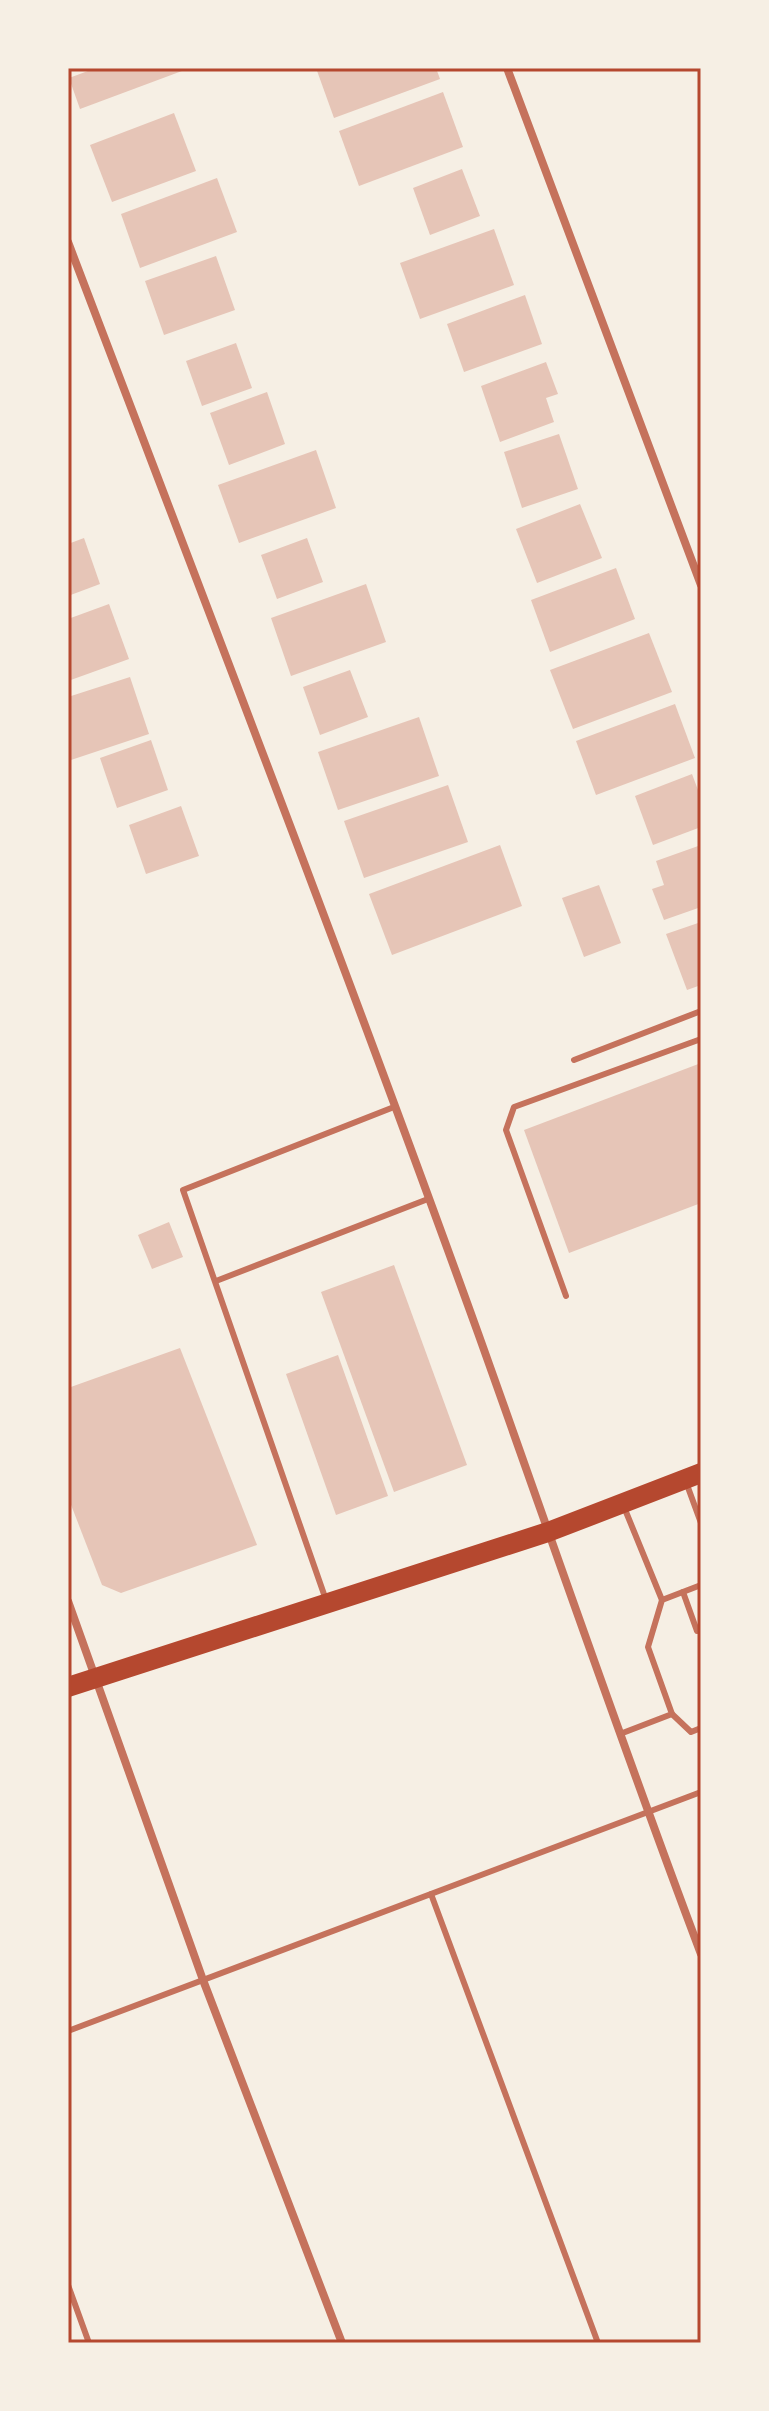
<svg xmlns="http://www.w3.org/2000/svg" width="769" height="2411" font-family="'Space Grotesk',sans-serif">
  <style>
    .building { fill: #e6c5b7 }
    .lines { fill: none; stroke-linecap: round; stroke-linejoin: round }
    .service { stroke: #c5725c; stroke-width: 6 }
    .minor { stroke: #c5725c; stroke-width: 8 }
    .primary { stroke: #b5482f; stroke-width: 20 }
    .neatline { fill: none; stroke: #b5482f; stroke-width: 3 }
  </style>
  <rect width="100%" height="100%" fill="#f6efe4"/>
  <g class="building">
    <path d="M96,68H190L80,109L69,78Z"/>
    <path d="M316,68H436L440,79L334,118Z"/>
    <path d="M443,92L463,147L359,186L339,131Z"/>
    <path d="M174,113L196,171L112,202L90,145Z"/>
    <path d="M462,169L480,216L430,235L413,188Z"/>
    <path d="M217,178L237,232L140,268L121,214Z"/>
    <path d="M494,229L514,285L420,319L400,263Z"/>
    <path d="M216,256L235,310L164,335L145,281Z"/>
    <path d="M525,295L542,344L464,372L447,324Z"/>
    <path d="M236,343L252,388L202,406L186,361Z"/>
    <path d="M546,362L558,394L546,398L554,422L500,442L481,386Z"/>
    <path d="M267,392L285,444L229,465L210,413Z"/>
    <path d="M559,434L578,489L522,508L504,452Z"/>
    <path d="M316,450L336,508L239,543L218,485Z"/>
    <path d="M580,504L602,558L537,583L516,529Z"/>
    <path d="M84,538L100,584L68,596V544Z"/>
    <path d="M307,538L323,582L277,599L261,555Z"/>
    <path d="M616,568L635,619L550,652L531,600Z"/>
    <path d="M366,584L386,642L291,676L271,618Z"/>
    <path d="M109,604L129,659L68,681V619Z"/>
    <path d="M649,633L672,692L573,729L550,670Z"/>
    <path d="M350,670L368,717L320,735L303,687Z"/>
    <path d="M130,677L149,734L68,761V697Z"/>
    <path d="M675,704L695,758L596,795L576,741Z"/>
    <path d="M419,717L439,776L338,810L318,752Z"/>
    <path d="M151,740L168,790L117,808L100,758Z"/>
    <path d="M692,774L701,798V827L653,845L635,796Z"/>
    <path d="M448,785L468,842L364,878L344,821Z"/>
    <path d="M181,806L199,856L146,874L129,825Z"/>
    <path d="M500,845L522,906L392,955L369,894Z"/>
    <path d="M701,845V907L664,920L652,889L664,885L656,861Z"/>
    <path d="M599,885L621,943L584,957L562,898Z"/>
    <path d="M701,922V985L687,990L666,934Z"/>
    <path d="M701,1063V1203L569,1253L524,1130Z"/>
    <path d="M169,1222L183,1257L152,1269L138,1235Z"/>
    <path d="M394,1265L467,1465L394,1492L321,1292Z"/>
    <path d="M180,1348L257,1545L121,1593L102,1585L68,1497V1388Z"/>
    <path d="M338,1355L388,1496L336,1515L286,1374Z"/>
  </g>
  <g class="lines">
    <g class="service">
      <path d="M574,1060L701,1011"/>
      <path d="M216,1281L428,1199"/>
      <path d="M566,1296L506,1130L514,1107L701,1039"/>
      <path d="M686,1482L701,1523"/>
      <path d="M624,1507L662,1600"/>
      <path d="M683,1592L697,1631"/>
      <path d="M326,1600L183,1190L394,1107"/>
      <path d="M672,1714L691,1732L701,1728"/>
      <path d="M620,1734L672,1714L648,1647L662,1600L701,1585"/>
      <path d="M431,1894L598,2343"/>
      <path d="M68,2031L701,1792"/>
      <path d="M68,2285L89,2343"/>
    </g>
    <g class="minor">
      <path d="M507,68L701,585"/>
      <path d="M68,242C206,605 346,967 478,1333C552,1540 623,1748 701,1954"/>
      <path d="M68,1601L203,1980L342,2343"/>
    </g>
    <path class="primary" d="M68,1687L548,1532L701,1473"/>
  </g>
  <rect width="769" height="2411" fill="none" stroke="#f6efe4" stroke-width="140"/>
  <rect x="70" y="70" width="629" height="2271" class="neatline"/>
</svg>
